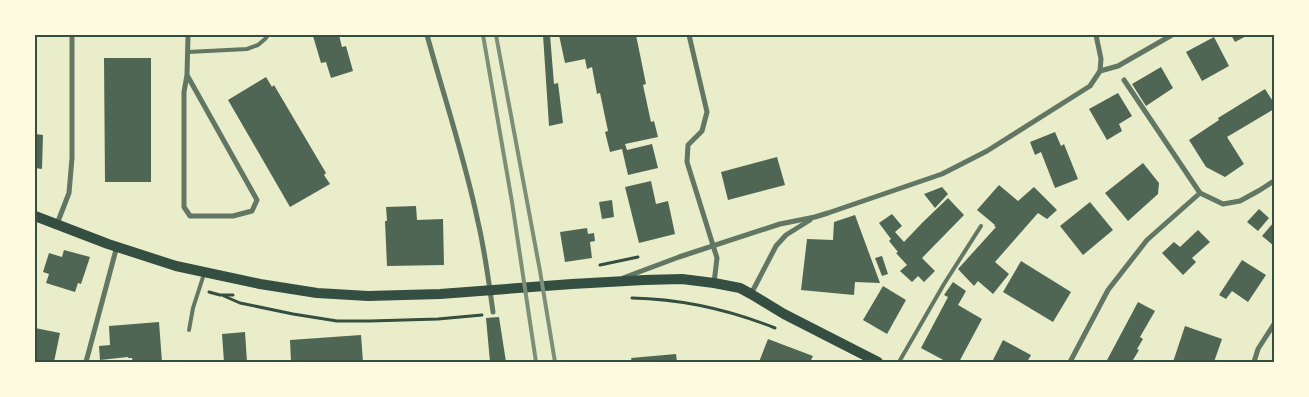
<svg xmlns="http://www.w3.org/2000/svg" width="1309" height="397" font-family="'Zilla Slab',serif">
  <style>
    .building { fill: #4f6655 }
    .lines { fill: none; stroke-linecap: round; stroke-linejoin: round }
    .path { stroke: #344e41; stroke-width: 3 }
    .service { stroke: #617663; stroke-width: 4 }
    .minor { stroke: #617663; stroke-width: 5 }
    .secondary { stroke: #344e41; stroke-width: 10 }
    .rail { stroke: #7c8e77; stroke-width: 4 }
    .neatline { fill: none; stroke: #344e41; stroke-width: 2 }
  </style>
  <rect width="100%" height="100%" fill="#e9edc9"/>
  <g class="building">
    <path d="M317,35H339L342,47L346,46L353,71L331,78L326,62L321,63L313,36Z"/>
    <path d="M543,35H550L554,84L558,83L563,123L549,126Z"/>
    <path d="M559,35H636L646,84L643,85L651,122L654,121L658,137L625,144L627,150L652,144L658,168L628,175L622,149L610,152L605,132L608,131L600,93L597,94L592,67L587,69L585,59L565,63Z"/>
    <path d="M1231,35H1248L1235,42Z"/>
    <path d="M1214,37L1229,66L1202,81L1186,52Z"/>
    <path d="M104,58H151V182H105Z"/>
    <path d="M1161,67L1173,88L1146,106L1132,84Z"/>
    <path d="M266,77L272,87L274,85L326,173L324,175L330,184L290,207L228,100Z"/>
    <path d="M1265,89L1274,103V109L1227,137L1244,164L1225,177L1206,167L1189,140L1219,120L1218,118Z"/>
    <path d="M1118,93L1132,116L1119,124L1122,131L1107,140L1089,109Z"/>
    <path d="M1055,132L1061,146L1064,144L1078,179L1055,188L1041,152L1035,155L1030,142Z"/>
    <path d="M35,134L43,135L42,169L35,168Z"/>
    <path d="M777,157L785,185L728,200L721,172Z"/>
    <path d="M1143,163L1159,183L1158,194L1128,221L1105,193Z"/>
    <path d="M651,181L656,204L668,201L675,234L639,243L625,187Z"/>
    <path d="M999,185L1018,201L1034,187L1057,210L1047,219L1038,213L995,262L1009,274L993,294L978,281L974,286L958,269L996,227L994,226L995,225L977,210Z"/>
    <path d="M942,187L948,194L935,208L924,194Z"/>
    <path d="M948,198L964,215L922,258L935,271L924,282L918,276L912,282L900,271L907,265L896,253L898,252L889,241L891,239L879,223L892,214L902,226L895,232L904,242L922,223Z"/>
    <path d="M612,200L614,217L602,219L599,202Z"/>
    <path d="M1090,202L1113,230L1083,255L1060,226Z"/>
    <path d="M416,206L417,220L443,219L444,265L387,266L385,221H387L386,207Z"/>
    <path d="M1259,209L1269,218L1258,231L1247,222Z"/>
    <path d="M855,215L880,283L855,282L854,295L801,290L807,239L833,240L834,222Z"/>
    <path d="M1274,222V246L1262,236Z"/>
    <path d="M587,228L588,234L594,233L595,241L590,242L592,258L565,262L560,232Z"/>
    <path d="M1198,230L1210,242L1192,258L1196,262L1183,275L1162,253L1174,242L1180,247Z"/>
    <path d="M64,250L90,257L81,284L78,283L75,292L46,283L49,274L43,272L49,253L62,257Z"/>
    <path d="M882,256L888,274L882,276L875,258Z"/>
    <path d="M1242,260L1266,275L1248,302L1232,291L1226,299L1219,295Z"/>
    <path d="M1021,261L1071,292L1053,322L1003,292Z"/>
    <path d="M953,282L966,291L958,305L982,319L959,362H947L921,348L948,297L944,295Z"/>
    <path d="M883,286L906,300L887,334L863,320Z"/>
    <path d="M1138,302L1155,311L1140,337L1143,339L1137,349L1139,350L1133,360L1136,362H1106Z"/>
    <path d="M499,317L506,362H490L486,318Z"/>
    <path d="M159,322L162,362H133L132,358H128V357L100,360L99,346L110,345L109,326Z"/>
    <path d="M1185,326L1222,339L1214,362H1173Z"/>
    <path d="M35,328L60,333L54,362H35Z"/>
    <path d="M245,332L247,362H224L222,334Z"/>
    <path d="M361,335L363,362H291L290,340Z"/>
    <path d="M768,339L813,356L810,362H759Z"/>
    <path d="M1003,340L1031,355L1027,362H992Z"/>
    <path d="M676,354L677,362H632L631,358Z"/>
  </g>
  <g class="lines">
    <g class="path">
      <path d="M600,265L638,257"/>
      <path d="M209,292L220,295H233"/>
      <path d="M224,296L240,303L293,314L337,321H370L438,319L482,315"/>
      <path d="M632,298C680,299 730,310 775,328"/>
    </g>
    <g class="service">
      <path d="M188,52L247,49L258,45L265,39L268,35"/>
      <path d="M189,330L193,308L204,274"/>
      <path d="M899,362L944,284L981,226"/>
    </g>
    <g class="minor">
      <path d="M427,35C444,97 465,159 478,222C485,252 489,282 493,312"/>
      <path d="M689,35L707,112L702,131L688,145L687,162L717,258L714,283"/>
      <path d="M1096,35L1101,59L1100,71"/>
      <path d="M187,75L257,200L252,211L233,216H190L184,207V92L187,75L188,35"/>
      <path d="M1124,80L1200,193L1223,204L1240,201L1260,190L1274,181"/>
      <path d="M57,224L69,193L72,158V35"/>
      <path d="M623,278L679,257L780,224L815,217L828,213L942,174L987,151L1090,86L1100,71L1118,66L1172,35"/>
      <path d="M751,294L776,246L786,235L810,220"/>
      <path d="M86,362L117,246"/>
      <path d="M1070,362L1108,290L1147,240L1200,193"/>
      <path d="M1254,362L1258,349L1274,324"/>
    </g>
    <path class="secondary" d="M35,216L108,244L176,266L260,284L317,293L368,296L440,294L572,284L644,280L682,279L714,283L740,288L751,294L784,314L878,362"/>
    <g class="rail">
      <path d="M483,35L512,202L536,362"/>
      <path d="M496,35L540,271L555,362"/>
    </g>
  </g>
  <rect width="1309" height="397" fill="none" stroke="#fefae0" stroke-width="72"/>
  <rect x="36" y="36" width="1237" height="325" class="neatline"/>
</svg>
